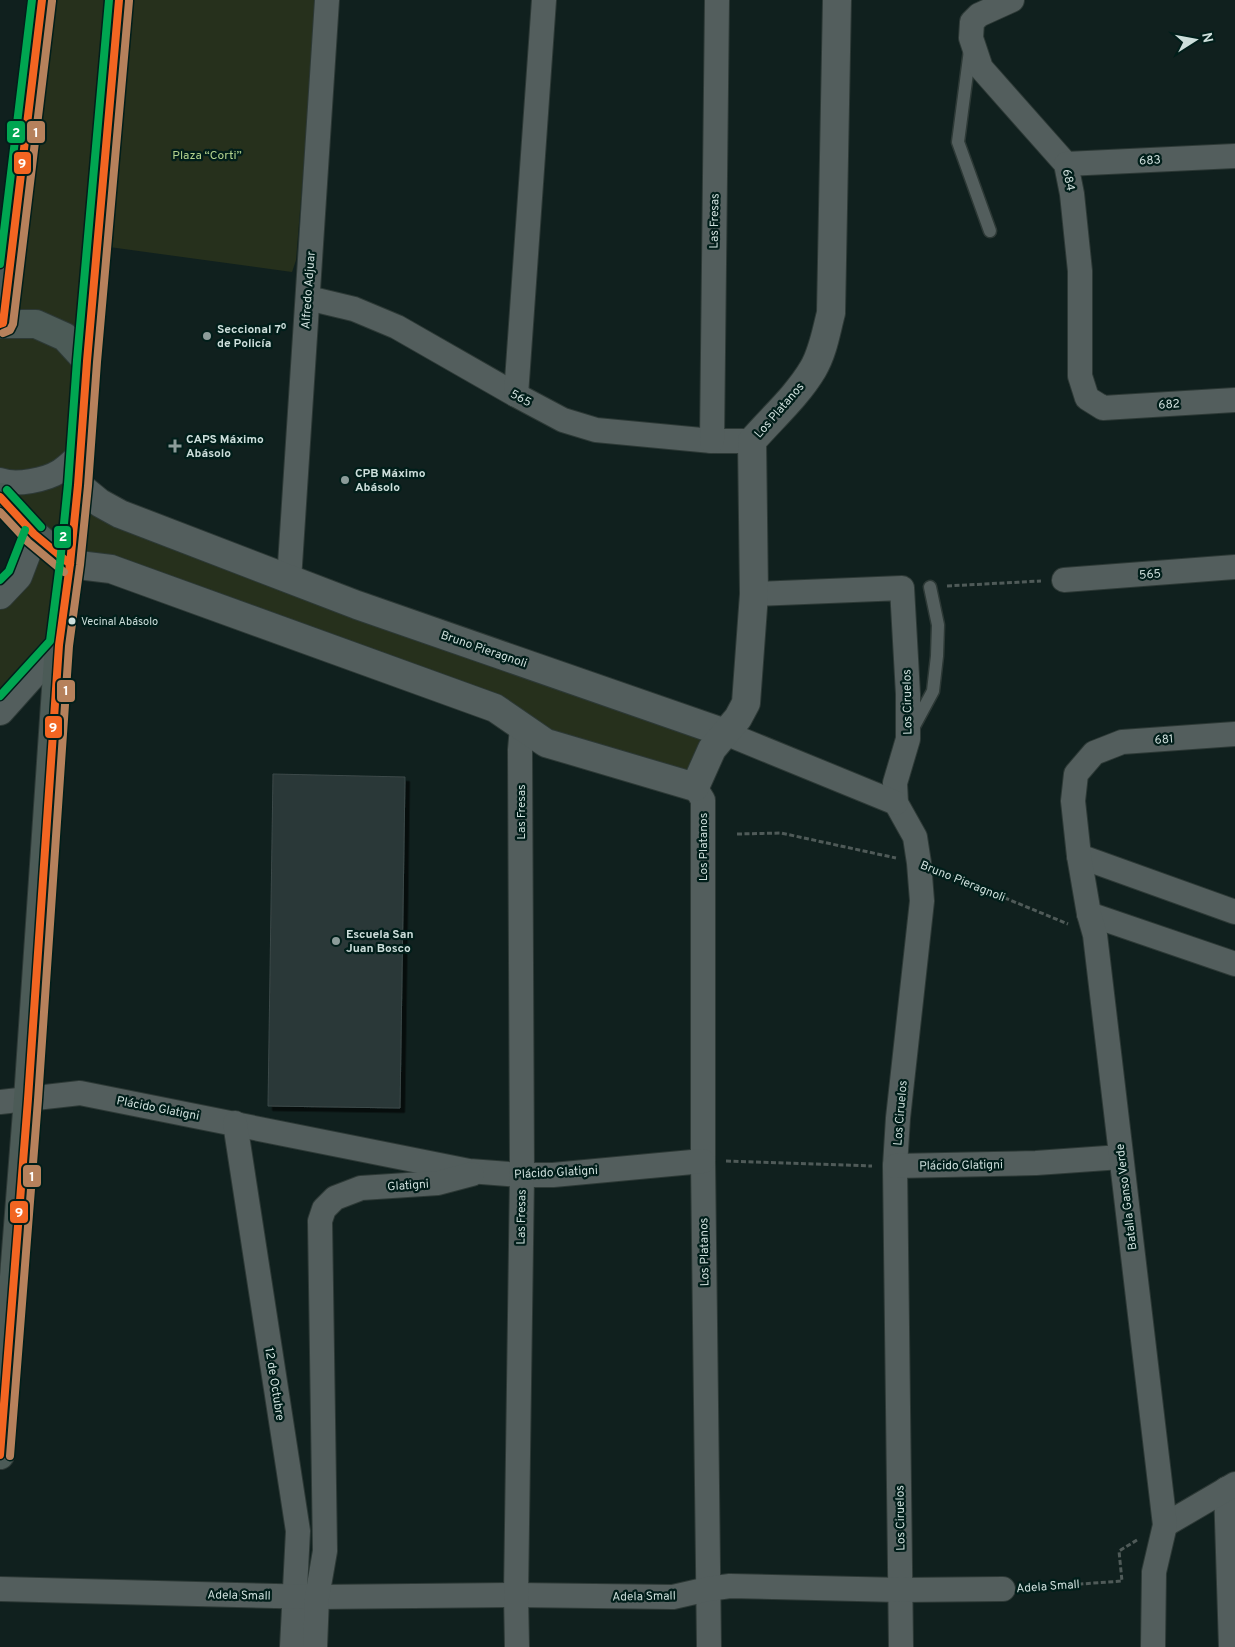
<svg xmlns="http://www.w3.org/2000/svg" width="1235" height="1647" font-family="Overpass,sans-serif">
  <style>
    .green { fill: #26301c }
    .building { fill: #2a3737; stroke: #3c4949; filter: url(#shadow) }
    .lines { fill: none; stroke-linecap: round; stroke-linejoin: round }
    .service-casing { stroke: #2d3936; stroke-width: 15 }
    .minor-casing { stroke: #2d3936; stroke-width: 26 }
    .tertiary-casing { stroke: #2d3936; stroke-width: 30 }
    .secondary-casing { stroke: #2d3936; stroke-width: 30 }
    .path { stroke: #4f5a58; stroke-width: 3; stroke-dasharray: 5 2.5; stroke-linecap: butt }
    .service { stroke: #535e5d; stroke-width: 12 }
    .minor { stroke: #535e5d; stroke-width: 24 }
    .tertiary { stroke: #535e5d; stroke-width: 28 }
    .secondary { stroke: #4c5b57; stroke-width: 28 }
    .bus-1-casing { stroke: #011e1a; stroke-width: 11 }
    .bus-2-casing { stroke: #011e1a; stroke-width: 11 }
    .bus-3-casing { stroke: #011e1a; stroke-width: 11 }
    .bus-1 { stroke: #f26522; stroke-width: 8 }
    .bus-2 { stroke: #b6815c; stroke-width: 8 }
    .bus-3 { stroke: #00a651; stroke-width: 8 }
    .poi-dot { fill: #8c9c9a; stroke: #011e1a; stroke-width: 2 }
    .bus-dot { fill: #cedfdc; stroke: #011e1a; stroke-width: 2 }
    .labels { text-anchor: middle; stroke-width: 4.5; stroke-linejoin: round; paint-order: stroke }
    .bus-label { font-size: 11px; fill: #cedfdc; stroke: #011e1a; text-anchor: start }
    .park-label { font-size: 12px; fill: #b3d38d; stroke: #011e1a }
    .street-label { font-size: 12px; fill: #cedfdc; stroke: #011e1a }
    .poi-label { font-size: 12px; font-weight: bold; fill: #cedfdc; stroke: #011e1a; text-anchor: start }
    .line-badge { stroke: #011e1a; stroke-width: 2 }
    .badge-label { font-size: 14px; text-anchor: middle; font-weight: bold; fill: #fff }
  </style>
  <defs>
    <filter id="shadow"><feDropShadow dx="4.5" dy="4.5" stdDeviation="0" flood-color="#0009"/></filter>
  </defs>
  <rect width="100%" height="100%" fill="#10201e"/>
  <g class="green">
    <path d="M42,0H119L78,485L725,733L695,787L495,708L71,564L59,645L0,711V595L34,535L0,497V324Z"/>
    <path d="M124,0H317L296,260L292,272L102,246Z"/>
  </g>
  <path class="building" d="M273,774L405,777L400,1108L268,1106Z"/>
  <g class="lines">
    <g class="service-casing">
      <g id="service">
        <path d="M970,50L958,142L990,231"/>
        <path d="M912,730L933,691L937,656L938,625L930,587"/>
      </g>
    </g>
    <g class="minor-casing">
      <g id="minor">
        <path d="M1012,0L979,15L972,22L971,38L981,68L1066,164L1072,194L1080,271V376L1087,398L1103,408L1235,400"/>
        <path d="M1066,164L1235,156"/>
        <path d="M308,298L354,309L397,327L516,395L563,420L596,430L712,441H752"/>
        <path d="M516,395L544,0"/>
        <path d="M712,441L717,0"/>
        <path d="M0,480C16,486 46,480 60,471C68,466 74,459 81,453"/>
        <path d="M289,580L327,0"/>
        <path d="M1064,580L1235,567"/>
        <path d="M754,594L902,588L908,694V739L895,783L896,803L915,837L919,863L922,901L898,1118L895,1166L901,1647"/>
        <path d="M725,733L896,803"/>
        <path d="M695,787L703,800V1161L709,1647"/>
        <path d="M1079,856L1235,912"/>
        <path d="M1089,914L1235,964"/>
        <path d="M0,1102L80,1093L469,1171L522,1175H553L703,1161"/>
        <path d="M235,1123L298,1531L292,1647"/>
        <path d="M895,1166L1036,1163L1121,1157"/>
        <path d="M1226,1489L1231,1647"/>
        <path d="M1165,1525L1235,1484"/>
        <path d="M0,1589L317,1597L516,1595L673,1597L708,1589L730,1586L900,1590L1003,1589"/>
        <path d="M315,1647L317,1597L325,1551L320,1221L324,1209L335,1198L361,1188L438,1183L472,1174"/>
        <path d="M517,1647L516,1595L522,1175L520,750L522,727"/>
        <path d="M1153,1647L1154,1572L1165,1525L1095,935L1089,914L1079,856L1073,801L1076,774L1094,753L1122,742L1235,734"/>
      </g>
    </g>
    <g class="tertiary-casing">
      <g id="tertiary">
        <path d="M78,485L100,503L120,514L357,605L725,733"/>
        <path d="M70,564L111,569L495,708L546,743L695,787L712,749L738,718L746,703L754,594L752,441C772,418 797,396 813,369C823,352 826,332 831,313L837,0"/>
        <path d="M0,595L18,576L34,534"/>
        <path d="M0,711L59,645"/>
      </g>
    </g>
    <g class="secondary-casing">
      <g id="secondary">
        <path d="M3,323L42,0"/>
        <path d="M0,324H36L65,337L87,361"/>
        <path d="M0,497L34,534L70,564"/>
        <path d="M0,1455L28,1099L59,645L70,564L78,485L87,361L119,0"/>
      </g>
    </g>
    <g class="path">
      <path d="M947,586L1041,581"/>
      <path d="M737,834L781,833L896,858"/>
      <path d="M942,872L1068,924"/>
      <path d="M726,1161L872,1166"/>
      <path d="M1026,1588L1122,1581L1119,1551L1137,1540"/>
    </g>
    <use href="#service" class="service"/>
    <use href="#minor" class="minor"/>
    <use href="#tertiary" class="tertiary"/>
    <use href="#secondary" class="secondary"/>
    <g class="bus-1-casing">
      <g id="bus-1">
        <path d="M0,324L3,323L42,0"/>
        <path d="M0,497L34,534L70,564"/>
        <path d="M0,1455L28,1099L59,645L70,564L78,485L87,361L119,0"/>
      </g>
    </g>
    <g class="bus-2-casing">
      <g id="bus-2">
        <path d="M3,333L10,330L13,324L52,1"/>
        <path d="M0,512L28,542L64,572"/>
        <path d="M10,1456L38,1100L69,646L80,565L88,486L97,362L129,1"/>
      </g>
    </g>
    <g class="bus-3-casing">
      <g id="bus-3">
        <path d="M0,264L32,0"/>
        <path d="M7,490L41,527"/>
        <path d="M0,580L9,571L25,530"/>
        <path d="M0,696L50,641L60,563L68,484L77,360L109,0"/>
      </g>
    </g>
    <use href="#bus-1" class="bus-1"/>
    <use href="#bus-2" class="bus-2"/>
    <use href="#bus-3" class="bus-3"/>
  </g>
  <g class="poi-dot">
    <circle cx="207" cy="336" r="5"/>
    <path d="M172.5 438.5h5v5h5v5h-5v5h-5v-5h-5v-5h5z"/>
    <circle cx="345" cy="480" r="5"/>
    <circle cx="336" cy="941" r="5"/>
  </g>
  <circle class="bus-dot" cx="72" cy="621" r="4.5"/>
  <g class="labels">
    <g class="bus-label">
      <text x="81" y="625">Vecinal Abásolo</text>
    </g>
    <g class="park-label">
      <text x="207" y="159">Plaza “Corti”</text>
    </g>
    <g class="street-label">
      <text transform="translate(1150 160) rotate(-3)" y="4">683</text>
      <text transform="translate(1069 180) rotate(78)" y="4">684</text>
      <text transform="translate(714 221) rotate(-89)" y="4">Las Fresas</text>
      <text transform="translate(308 290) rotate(-86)" y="4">Alfredo Adjuar</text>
      <text transform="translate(521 398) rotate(28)" y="4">565</text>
      <text transform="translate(1169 404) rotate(-4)" y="4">682</text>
      <text transform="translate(779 410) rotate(-49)" y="4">Los Platanos</text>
      <text transform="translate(1150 574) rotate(-4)" y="4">565</text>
      <text transform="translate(484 649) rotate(19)" y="4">Bruno Pieragnoli</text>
      <text transform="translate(907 702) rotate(-91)" y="4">Los Ciruelos</text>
      <text transform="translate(1164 739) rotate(-4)" y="4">681</text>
      <text transform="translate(521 812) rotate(-90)" y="4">Las Fresas</text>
      <text transform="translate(703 847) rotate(-90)" y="4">Los Platanos</text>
      <text transform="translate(963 881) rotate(22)" y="4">Bruno Pieragnoli</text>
      <text transform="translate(158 1108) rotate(11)" y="4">Plácido Glatigni</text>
      <text transform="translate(900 1113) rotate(-85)" y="4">Los Ciruelos</text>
      <text transform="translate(961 1165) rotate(-1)" y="4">Plácido Glatigni</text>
      <text transform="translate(556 1172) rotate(-3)" y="4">Plácido Glatigni</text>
      <text transform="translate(408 1185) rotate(-4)" y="4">Glatigni</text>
      <text transform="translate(1126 1197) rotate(-97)" y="4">Batalla Ganso Verde</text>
      <text transform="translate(521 1217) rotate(-89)" y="4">Las Fresas</text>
      <text transform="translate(704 1252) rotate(-91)" y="4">Los Platanos</text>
      <text transform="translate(275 1384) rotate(81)" y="4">12 de Octubre</text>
      <text transform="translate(900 1518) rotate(-91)" y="4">Los Ciruelos</text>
      <text transform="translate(1048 1586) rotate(-4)" y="4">Adela Small</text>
      <text transform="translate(239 1595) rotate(1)" y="4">Adela Small</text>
      <text transform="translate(644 1596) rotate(-1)" y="4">Adela Small</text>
    </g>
    <g class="poi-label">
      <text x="217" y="333">Seccional 7º<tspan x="217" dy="14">de Policía</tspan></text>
      <text x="186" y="443">CAPS Máximo<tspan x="186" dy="14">Abásolo</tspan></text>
      <text x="355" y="477">CPB Máximo<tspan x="355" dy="14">Abásolo</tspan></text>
      <text x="346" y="938">Escuela San<tspan x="346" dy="14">Juan Bosco</tspan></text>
    </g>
  </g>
  <g class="line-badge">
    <rect x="6" y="120" width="20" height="24" rx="5" fill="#00a651"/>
    <rect x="26" y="120" width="20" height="24" rx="5" fill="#b6815c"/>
    <rect x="13" y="151" width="19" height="24" rx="5" fill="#f26522"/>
    <rect x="53" y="525" width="19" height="24" rx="5" fill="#00a651"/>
    <rect x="56" y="679" width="20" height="24" rx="5" fill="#b6815c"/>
    <rect x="44" y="715" width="19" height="24" rx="5" fill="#f26522"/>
    <rect x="22" y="1164" width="20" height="24" rx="5" fill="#b6815c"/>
    <rect x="9" y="1200" width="20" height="24" rx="5" fill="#f26522"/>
  </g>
  <g class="badge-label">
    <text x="16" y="137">2</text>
    <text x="36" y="137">1</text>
    <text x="22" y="168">9</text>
    <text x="63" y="541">2</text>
    <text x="66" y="695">1</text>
    <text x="53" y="732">9</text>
    <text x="32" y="1181">1</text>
    <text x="19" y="1217">9</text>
  </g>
  <g transform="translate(1195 40) rotate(79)" stroke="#011e1a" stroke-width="4" paint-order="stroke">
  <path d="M0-4L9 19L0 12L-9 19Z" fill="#cedfdc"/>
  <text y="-8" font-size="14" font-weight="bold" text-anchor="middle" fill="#cedfdc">N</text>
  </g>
</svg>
